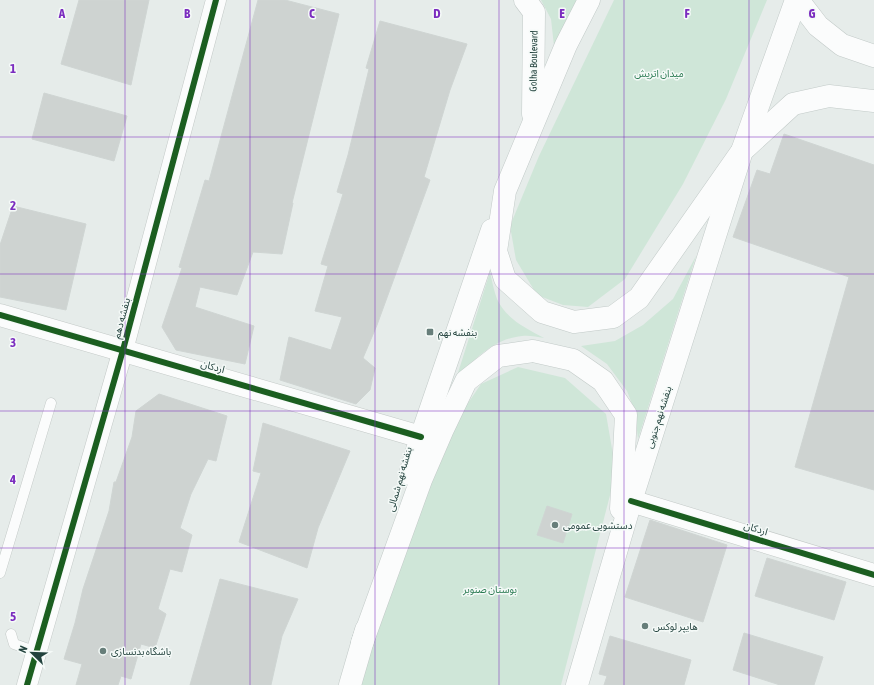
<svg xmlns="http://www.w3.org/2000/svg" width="874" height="685" font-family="'Asap Condensed','Noto Sans Arabic',sans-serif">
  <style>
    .green { fill: #cfe6d8 }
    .building { fill: #ced3d1; stroke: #cfd5d3 }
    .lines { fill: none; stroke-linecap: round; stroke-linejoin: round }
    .service-casing { stroke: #c3c9c7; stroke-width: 11 }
    .minor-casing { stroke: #c3c9c7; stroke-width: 21 }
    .tertiary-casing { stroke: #c3c9c7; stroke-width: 23 }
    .secondary-casing { stroke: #c2cac8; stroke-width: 23 }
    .service { stroke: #fbfcfc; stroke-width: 10 }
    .minor { stroke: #fbfcfc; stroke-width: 20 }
    .tertiary { stroke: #fbfcfc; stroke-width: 22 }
    .secondary { stroke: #fbfcfc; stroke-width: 22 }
    .cycleway-casing { stroke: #f5faf8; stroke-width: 8 }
    .cycleway { stroke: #1b5e20; stroke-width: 6 }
    .grid { fill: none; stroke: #7b2cbf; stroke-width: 1; stroke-opacity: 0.55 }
    .poi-dot { fill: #677e7a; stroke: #f5faf8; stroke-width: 1.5 }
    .labels { text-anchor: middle; stroke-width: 3; stroke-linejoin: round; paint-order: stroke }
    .street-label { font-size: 10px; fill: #22423d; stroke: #f5faf8 }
    .park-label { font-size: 10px; fill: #2a7b52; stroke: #f5faf8 }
    .poi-label { font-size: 10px; fill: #22423d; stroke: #f5faf8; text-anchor: start }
    .grid-label { font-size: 13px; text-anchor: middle; font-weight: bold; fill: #7b2cbf; stroke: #f5faf8; stroke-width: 3; stroke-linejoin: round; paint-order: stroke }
  </style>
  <rect width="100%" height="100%" fill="#e6ecea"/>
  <g class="green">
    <path d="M541,0H577L554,46L551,19Z"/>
    <path d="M614,0H767L726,99L683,184L625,279L588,307L563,305L537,295L516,260L510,226L539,156Z"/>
    <path d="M696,256L638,439L635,412L627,391L607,364L581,346L615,341L643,325L673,299Z"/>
    <path d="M490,272C492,281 494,291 497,299C506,319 526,328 544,338C537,337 529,335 522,336C493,339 475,359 456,379Z"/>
    <path d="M518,367L565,378L606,414L616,472L561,685H359L373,638L453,425L481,384Z"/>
  </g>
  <g class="building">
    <path d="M79,0H149L131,85L61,64Z"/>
    <path d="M258,0H285L339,14L292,203H293L282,254L253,252L237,295L200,287L195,307L254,326L245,364L176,350L162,327L182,268L179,267L205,180L209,181Z"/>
    <path d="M380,21L467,44L450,90L424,177L430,180L377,325L363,358L375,368L370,390L356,404L280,380L289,337L331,350L342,317L315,311L328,266L321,264L343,194L337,192L348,155L369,69L366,68Z"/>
    <path d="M44,93L127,116L114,161L32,139Z"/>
    <path d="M784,134L874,165V490L795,467L849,277L733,237L757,170L770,174Z"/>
    <path d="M13,206L86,224L66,310L0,297V245Z"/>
    <path d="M159,394L227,416L216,461L208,459L191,494L180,528L192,535L182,572L170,569L158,609L166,614L155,648L141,644L131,679L121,676L118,685H76L82,664L64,659L75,623L83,589L109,511L114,482H116L132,437L136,411Z"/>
    <path d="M263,423L350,451L318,528L307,568L239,542L261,473L253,471Z"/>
    <path d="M547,506L572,514L563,543L537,535Z"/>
    <path d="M650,520L727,545L703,622L625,597Z"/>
    <path d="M767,558L846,582L834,620L755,596Z"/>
    <path d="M220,579L298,599L282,636L271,685H190Z"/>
    <path d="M744,633L823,657L814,685H780L733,670Z"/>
    <path d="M610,636L691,660L684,685H604L607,676L599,674Z"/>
  </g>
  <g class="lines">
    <g class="service-casing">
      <g id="service">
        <path d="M0,573L51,403"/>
        <path d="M11,634L14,644L37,652"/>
      </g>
    </g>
    <g class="minor-casing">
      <path id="minor" d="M27,685L123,350L216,0"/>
    </g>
    <g class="tertiary-casing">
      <g id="tertiary">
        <path d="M0,315L421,437"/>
        <path d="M631,501L874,575"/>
      </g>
    </g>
    <g class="secondary-casing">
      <g id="secondary">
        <path d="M525,0L534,12L533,114"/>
        <path d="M589,0L566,45L505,191L496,251L505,279L542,312L574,322L613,317L639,298L742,151L796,0"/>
        <path d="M798,0L818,26L842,45L874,56"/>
        <path d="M410,474L421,437L492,230"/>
        <path d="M362,643L421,480L443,429L466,381L498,356L533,351L573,360L603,381L626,415L621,509"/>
        <path d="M350,685L366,630"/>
        <path d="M577,685L631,501L742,151L793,104L829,96L874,101"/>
      </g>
    </g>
    <use href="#service" class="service"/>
    <use href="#minor" class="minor"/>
    <use href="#tertiary" class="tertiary"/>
    <use href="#secondary" class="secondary"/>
    <g class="cycleway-casing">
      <g id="cycleway">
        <path d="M0,315L421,437"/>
        <path d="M631,501L874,575"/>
        <path d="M27,685L123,350L216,0"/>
      </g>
    </g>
    <use href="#cycleway" class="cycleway"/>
  </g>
  <path class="grid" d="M125,0V685M250,0V685M375,0V685M499,0V685M624,0V685M749,0V685M0,137H874M0,274H874M0,411H874M0,548H874"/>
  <g class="poi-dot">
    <rect x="426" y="328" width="8" height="8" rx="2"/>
    <circle cx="555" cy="525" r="4"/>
    <circle cx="645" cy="626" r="4"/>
    <circle cx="103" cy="651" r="4"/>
  </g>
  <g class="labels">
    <g class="street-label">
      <text transform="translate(533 61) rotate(-89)" y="4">Golha Boulevard</text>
      <text transform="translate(121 318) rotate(-75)" y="4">بنفشه دهم</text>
      <text transform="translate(213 366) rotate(16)" y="4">اردکان</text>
      <text transform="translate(658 417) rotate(-72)" y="4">بنفشه نهم جنوبی</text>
      <text transform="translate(399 479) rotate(-74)" y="4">بنفشه نهم شمالی</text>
      <text transform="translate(756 528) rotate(17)" y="4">اردکان</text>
    </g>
    <g class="park-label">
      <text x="659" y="77">میدان اتریش</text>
      <text x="490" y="593">بوستان صنوبر</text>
    </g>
    <g class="poi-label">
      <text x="438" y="336">بنفشه نهم</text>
      <text x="563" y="529">دستشویی عمومی</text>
      <text x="653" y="630">هایپر لوکس</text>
      <text x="111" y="655">باشگاه بدنسازی</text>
    </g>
  </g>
  <g class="grid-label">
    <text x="62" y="18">A</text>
    <text x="187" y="18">B</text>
    <text x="312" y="18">C</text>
    <text x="437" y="18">D</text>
    <text x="562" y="18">E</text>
    <text x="687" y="18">F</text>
    <text x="812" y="18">G</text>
    <text x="13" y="73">1</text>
    <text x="13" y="210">2</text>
    <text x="13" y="347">3</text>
    <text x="13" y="484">4</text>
    <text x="13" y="621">5</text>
  </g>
  <g transform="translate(32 653) rotate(293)" stroke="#f5faf8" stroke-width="3" paint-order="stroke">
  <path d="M0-3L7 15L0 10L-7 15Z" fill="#22423d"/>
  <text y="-6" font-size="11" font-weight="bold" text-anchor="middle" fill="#22423d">N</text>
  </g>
</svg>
